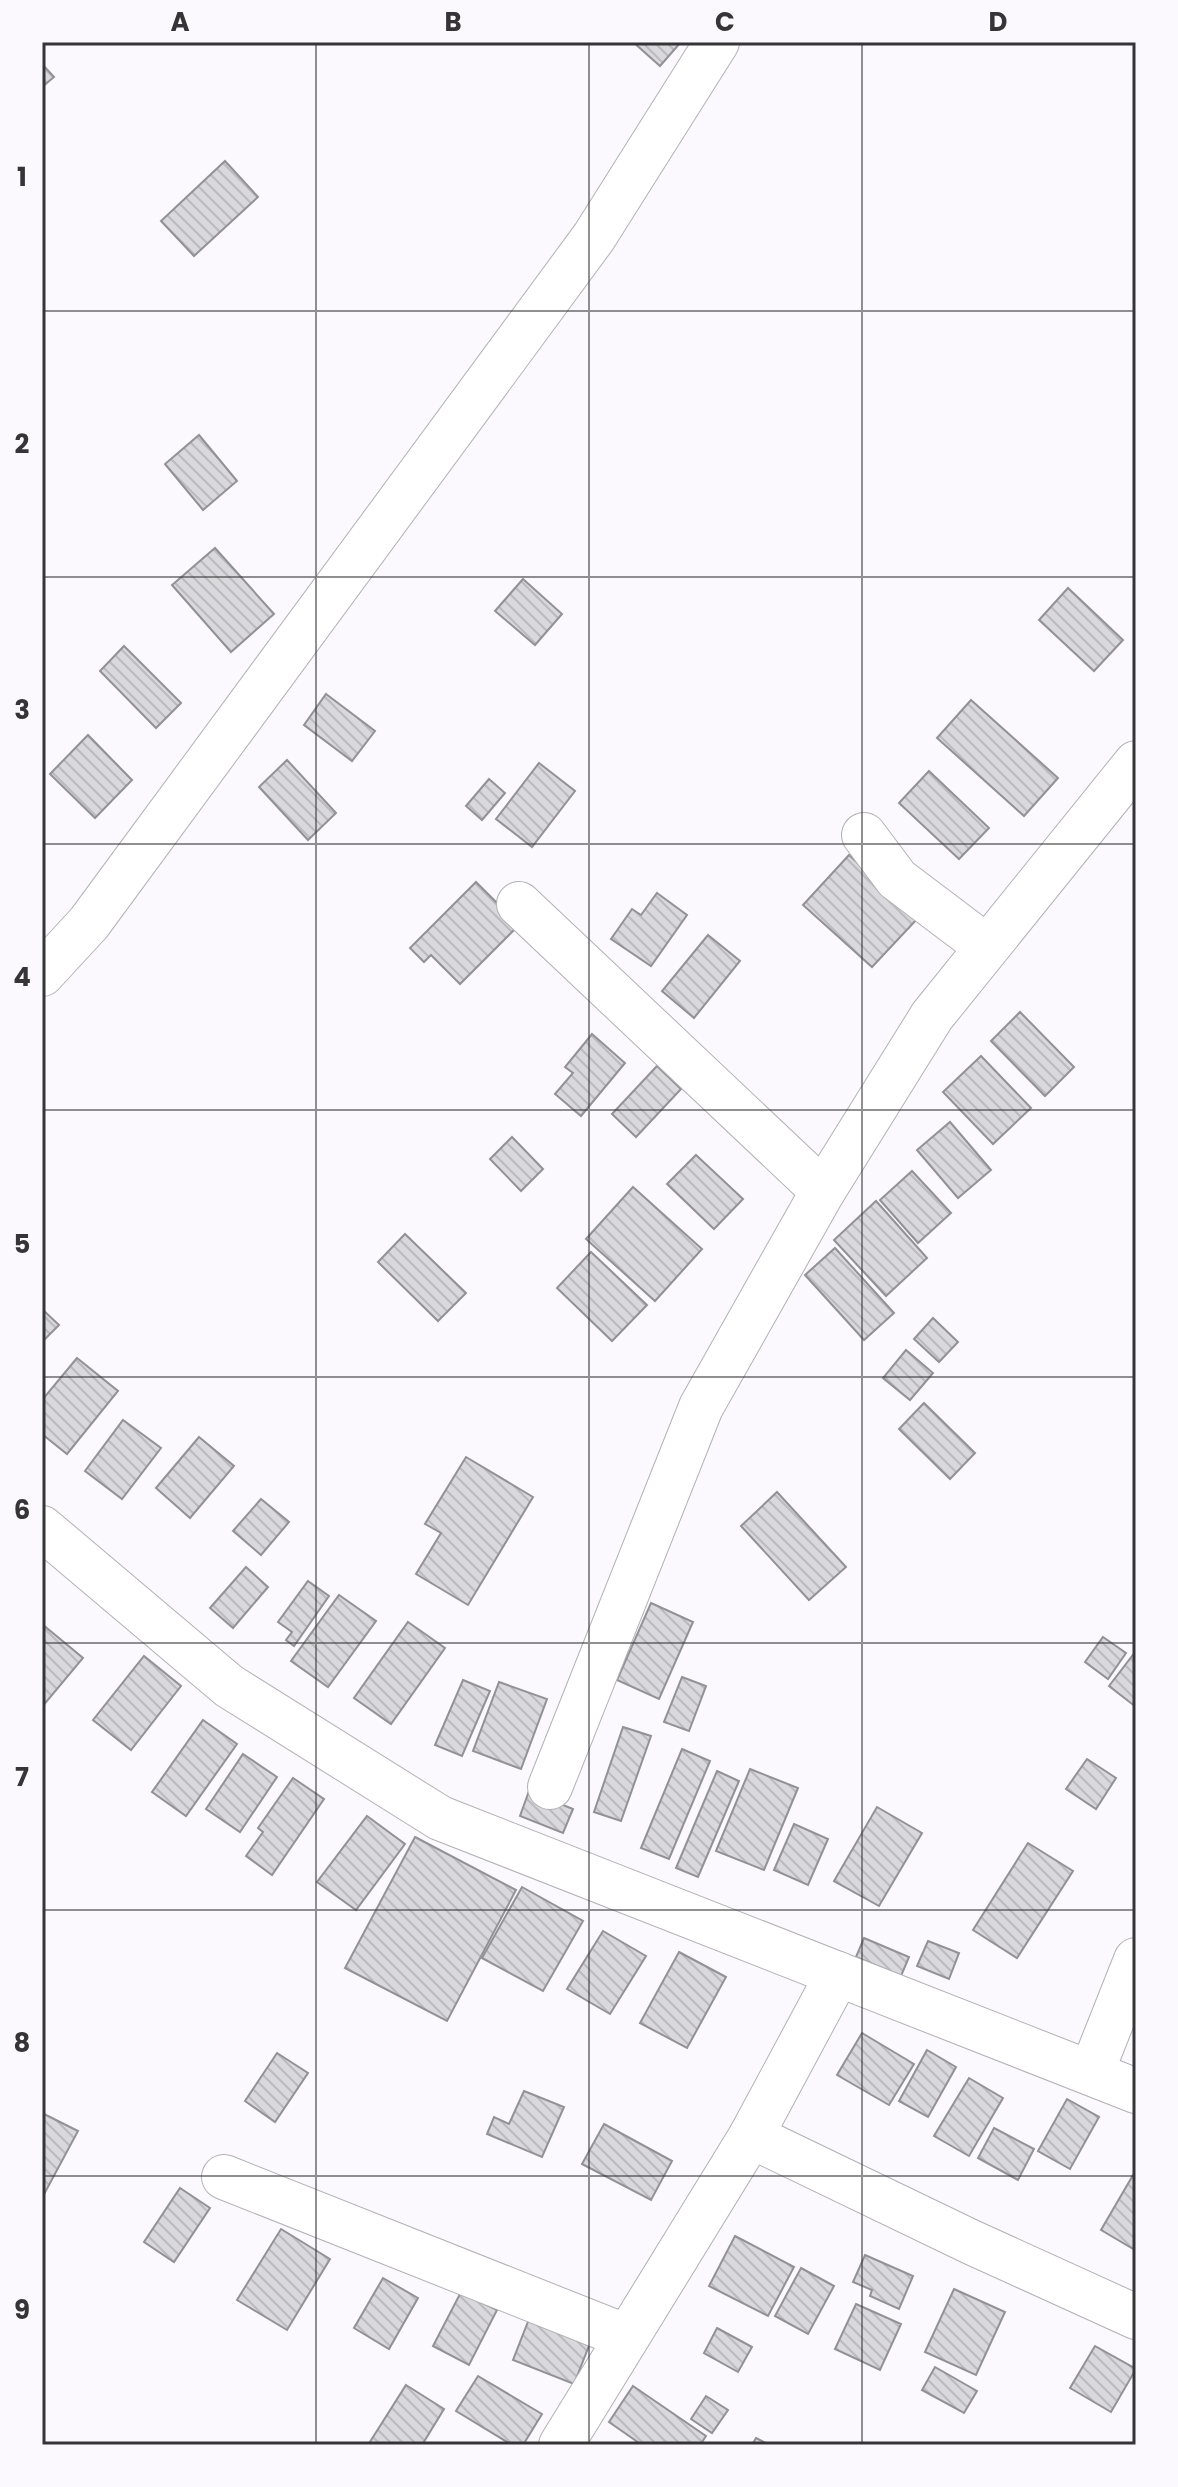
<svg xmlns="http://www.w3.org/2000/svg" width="1178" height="2487" font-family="Poppins,sans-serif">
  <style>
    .building { fill: url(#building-back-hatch); stroke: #929195; stroke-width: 2 }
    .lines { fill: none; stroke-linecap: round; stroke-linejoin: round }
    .minor-casing { stroke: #b2b1b5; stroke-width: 46 }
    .minor { stroke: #fff; stroke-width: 44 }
    .grid { fill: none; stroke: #353436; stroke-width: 2; stroke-opacity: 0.55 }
    .neatline { fill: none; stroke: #353436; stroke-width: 3 }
    .grid-label { font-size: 26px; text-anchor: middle; font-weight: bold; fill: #353436 }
  </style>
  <defs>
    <pattern id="building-back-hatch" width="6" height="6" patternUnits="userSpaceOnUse" patternTransform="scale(2)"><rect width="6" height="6" fill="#d9d8dc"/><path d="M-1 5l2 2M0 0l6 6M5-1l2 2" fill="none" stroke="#bbbabd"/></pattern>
  </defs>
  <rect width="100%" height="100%" fill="#fbf9fe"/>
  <g class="building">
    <path d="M633,42H681L660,66Z"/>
    <path d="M42,64L54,77L42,87Z"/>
    <path d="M225,161L258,197L194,256L161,221Z"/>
    <path d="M199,435L237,481L203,510L165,464Z"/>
    <path d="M215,548L274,614L231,652L172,585Z"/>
    <path d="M523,579L562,614L535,645L495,611Z"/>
    <path d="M1068,588L1123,640L1094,671L1039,620Z"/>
    <path d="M124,646L181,703L156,728L100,671Z"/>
    <path d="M326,694L375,731L352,761L304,725Z"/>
    <path d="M971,700L1058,778L1024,816L937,738Z"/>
    <path d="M88,735L132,780L95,818L50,774Z"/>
    <path d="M287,760L336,813L308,840L259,787Z"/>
    <path d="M539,763L575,791L532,847L496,819Z"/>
    <path d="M929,771L989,828L959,859L899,803Z"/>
    <path d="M489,779L505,793L482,820L466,806Z"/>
    <path d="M849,855L918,918L872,967L803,905Z"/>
    <path d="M476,882L519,925L460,984L431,955L424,962L410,948Z"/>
    <path d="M657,893L687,915L651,966L611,939L632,909L641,915Z"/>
    <path d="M708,935L740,961L694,1018L662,991Z"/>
    <path d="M1020,1012L1074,1067L1045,1096L991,1041Z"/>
    <path d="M592,1034L625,1063L581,1116L555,1094L573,1073L565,1067Z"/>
    <path d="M981,1056L1031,1108L993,1144L943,1092Z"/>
    <path d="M657,1066L681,1089L636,1137L612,1114Z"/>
    <path d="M950,1122L991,1170L958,1198L917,1150Z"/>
    <path d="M512,1137L543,1169L521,1191L490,1159Z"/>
    <path d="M696,1155L743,1199L714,1229L667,1184Z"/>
    <path d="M912,1171L951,1213L918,1243L880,1200Z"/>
    <path d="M633,1187L702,1249L655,1301L586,1239Z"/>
    <path d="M876,1201L927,1258L886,1296L834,1240Z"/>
    <path d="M405,1234L466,1293L438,1321L378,1262Z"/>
    <path d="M835,1248L894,1313L864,1340L805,1275Z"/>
    <path d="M591,1252L647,1305L612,1341L557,1288Z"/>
    <path d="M42,1309L59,1325L42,1342Z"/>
    <path d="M933,1318L958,1342L939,1362L914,1339Z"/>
    <path d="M906,1350L933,1373L910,1400L883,1378Z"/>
    <path d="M77,1358L118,1391L67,1454L42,1434V1400Z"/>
    <path d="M924,1403L975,1453L950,1479L899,1429Z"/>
    <path d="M123,1420L161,1448L122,1499L85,1471Z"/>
    <path d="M199,1437L234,1466L190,1518L156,1488Z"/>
    <path d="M466,1457L533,1497L468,1605L416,1574L441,1533L425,1524Z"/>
    <path d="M777,1492L846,1567L809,1600L741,1526Z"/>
    <path d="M261,1499L289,1522L261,1555L233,1531Z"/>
    <path d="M246,1567L268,1587L233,1628L210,1608Z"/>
    <path d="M308,1581L329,1596L294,1646L286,1640L292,1632L278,1622Z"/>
    <path d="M339,1595L376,1621L328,1687L291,1661Z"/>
    <path d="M651,1603L693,1622L659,1699L617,1680Z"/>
    <path d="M408,1622L445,1648L391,1724L354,1698Z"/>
    <path d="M42,1624L83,1658L42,1707Z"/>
    <path d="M1103,1637L1126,1653L1108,1679L1085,1662Z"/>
    <path d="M1136,1651V1707L1109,1686Z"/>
    <path d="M144,1656L181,1686L131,1750L93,1720Z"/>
    <path d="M682,1677L706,1686L689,1731L664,1722Z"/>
    <path d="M463,1680L490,1691L462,1756L435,1745Z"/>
    <path d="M499,1682L547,1699L521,1769L473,1751Z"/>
    <path d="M203,1720L237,1744L186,1816L152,1792Z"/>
    <path d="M623,1727L651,1736L621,1821L594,1812Z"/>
    <path d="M682,1749L710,1761L669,1859L641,1848Z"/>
    <path d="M243,1754L277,1777L240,1832L206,1809Z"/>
    <path d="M1087,1759L1116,1778L1096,1809L1066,1789Z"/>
    <path d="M750,1769L798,1788L764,1870L716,1851Z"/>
    <path d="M717,1771L739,1781L698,1877L676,1868Z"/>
    <path d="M293,1778L324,1799L272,1875L246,1856L263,1832L258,1828Z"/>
    <path d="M529,1791L573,1809L563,1833L520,1816Z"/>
    <path d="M877,1807L922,1833L879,1906L834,1881Z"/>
    <path d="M367,1816L405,1844L356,1910L317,1882Z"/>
    <path d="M794,1824L828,1839L808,1885L774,1870Z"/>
    <path d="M415,1837L516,1890L447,2021L345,1968Z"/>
    <path d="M1028,1843L1073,1871L1017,1958L973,1930Z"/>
    <path d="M522,1887L583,1921L543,1991L482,1958Z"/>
    <path d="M603,1931L646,1956L610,2014L567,1989Z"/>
    <path d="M864,1938L909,1957L901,1976L856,1957Z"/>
    <path d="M928,1941L959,1953L949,1979L917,1966Z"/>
    <path d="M679,1952L726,1977L687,2048L640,2023Z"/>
    <path d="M862,2033L914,2064L889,2105L837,2075Z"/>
    <path d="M927,2050L956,2067L928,2117L899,2101Z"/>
    <path d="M277,2053L308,2073L275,2122L245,2101Z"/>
    <path d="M969,2078L1003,2098L969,2156L934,2136Z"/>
    <path d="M524,2091L564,2107L542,2157L487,2134L494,2117L509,2124Z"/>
    <path d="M1067,2099L1099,2117L1070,2169L1038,2151Z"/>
    <path d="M42,2113L78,2131L42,2198Z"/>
    <path d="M604,2124L672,2161L651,2200L582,2164Z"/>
    <path d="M994,2128L1034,2149L1018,2180L978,2158Z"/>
    <path d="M1136,2170V2249L1135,2250L1101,2230Z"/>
    <path d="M180,2188L210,2208L174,2262L144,2242Z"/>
    <path d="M281,2229L330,2259L287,2330L237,2300Z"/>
    <path d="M735,2236L794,2267L768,2316L709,2286Z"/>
    <path d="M865,2255L913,2276L899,2309L870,2296L872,2290L853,2282Z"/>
    <path d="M801,2268L834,2286L808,2334L775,2316Z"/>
    <path d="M383,2278L418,2298L389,2349L354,2328Z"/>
    <path d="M954,2289L1005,2312L976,2375L925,2352Z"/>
    <path d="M461,2292L497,2310L469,2365L433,2346Z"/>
    <path d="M856,2304L901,2324L880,2370L835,2349Z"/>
    <path d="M531,2314L592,2338L574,2384L513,2360Z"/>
    <path d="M717,2328L752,2347L738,2372L704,2353Z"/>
    <path d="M1095,2346L1136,2369L1111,2412L1070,2388Z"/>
    <path d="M935,2367L977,2391L964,2413L922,2390Z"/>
    <path d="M478,2376L542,2414L523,2445H512L456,2411Z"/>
    <path d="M406,2385L444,2409L422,2445H368Z"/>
    <path d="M633,2386L706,2436L700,2445H642L609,2422Z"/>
    <path d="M706,2396L728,2410L712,2433L691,2419Z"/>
    <path d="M756,2438L770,2445H752Z"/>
  </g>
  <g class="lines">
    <g class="minor-casing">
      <g id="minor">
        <path d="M864,835L897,879L987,947"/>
        <path d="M519,904L823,1191"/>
        <path d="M42,974L89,923L594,237L717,42"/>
        <path d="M42,1528L229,1686L440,1818L1136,2091"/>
        <path d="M550,1787L701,1407L823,1191L932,1016L1136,763"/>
        <path d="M1092,2071L1136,1960"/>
        <path d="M751,2136L971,2242L1136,2317"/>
        <path d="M224,2177L627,2337"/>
        <path d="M561,2445L751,2136L838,1974"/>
      </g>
    </g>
    <use href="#minor" class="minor"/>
  </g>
  <path class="grid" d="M316,42V2445M589,42V2445M862,42V2445M42,311H1136M42,577H1136M42,844H1136M42,1110H1136M42,1377H1136M42,1643H1136M42,1910H1136M42,2176H1136"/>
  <rect width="1178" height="2487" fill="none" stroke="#fbf9fe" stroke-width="88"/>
  <rect x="44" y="44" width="1090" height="2399" class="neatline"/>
  <g class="grid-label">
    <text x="180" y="31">A</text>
    <text x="453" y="31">B</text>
    <text x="725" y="31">C</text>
    <text x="998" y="31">D</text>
    <text x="22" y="186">1</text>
    <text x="22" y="453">2</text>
    <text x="22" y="719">3</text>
    <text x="22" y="986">4</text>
    <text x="22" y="1253">5</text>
    <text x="22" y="1519">6</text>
    <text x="22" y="1786">7</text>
    <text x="22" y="2052">8</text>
    <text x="22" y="2319">9</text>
  </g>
</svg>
